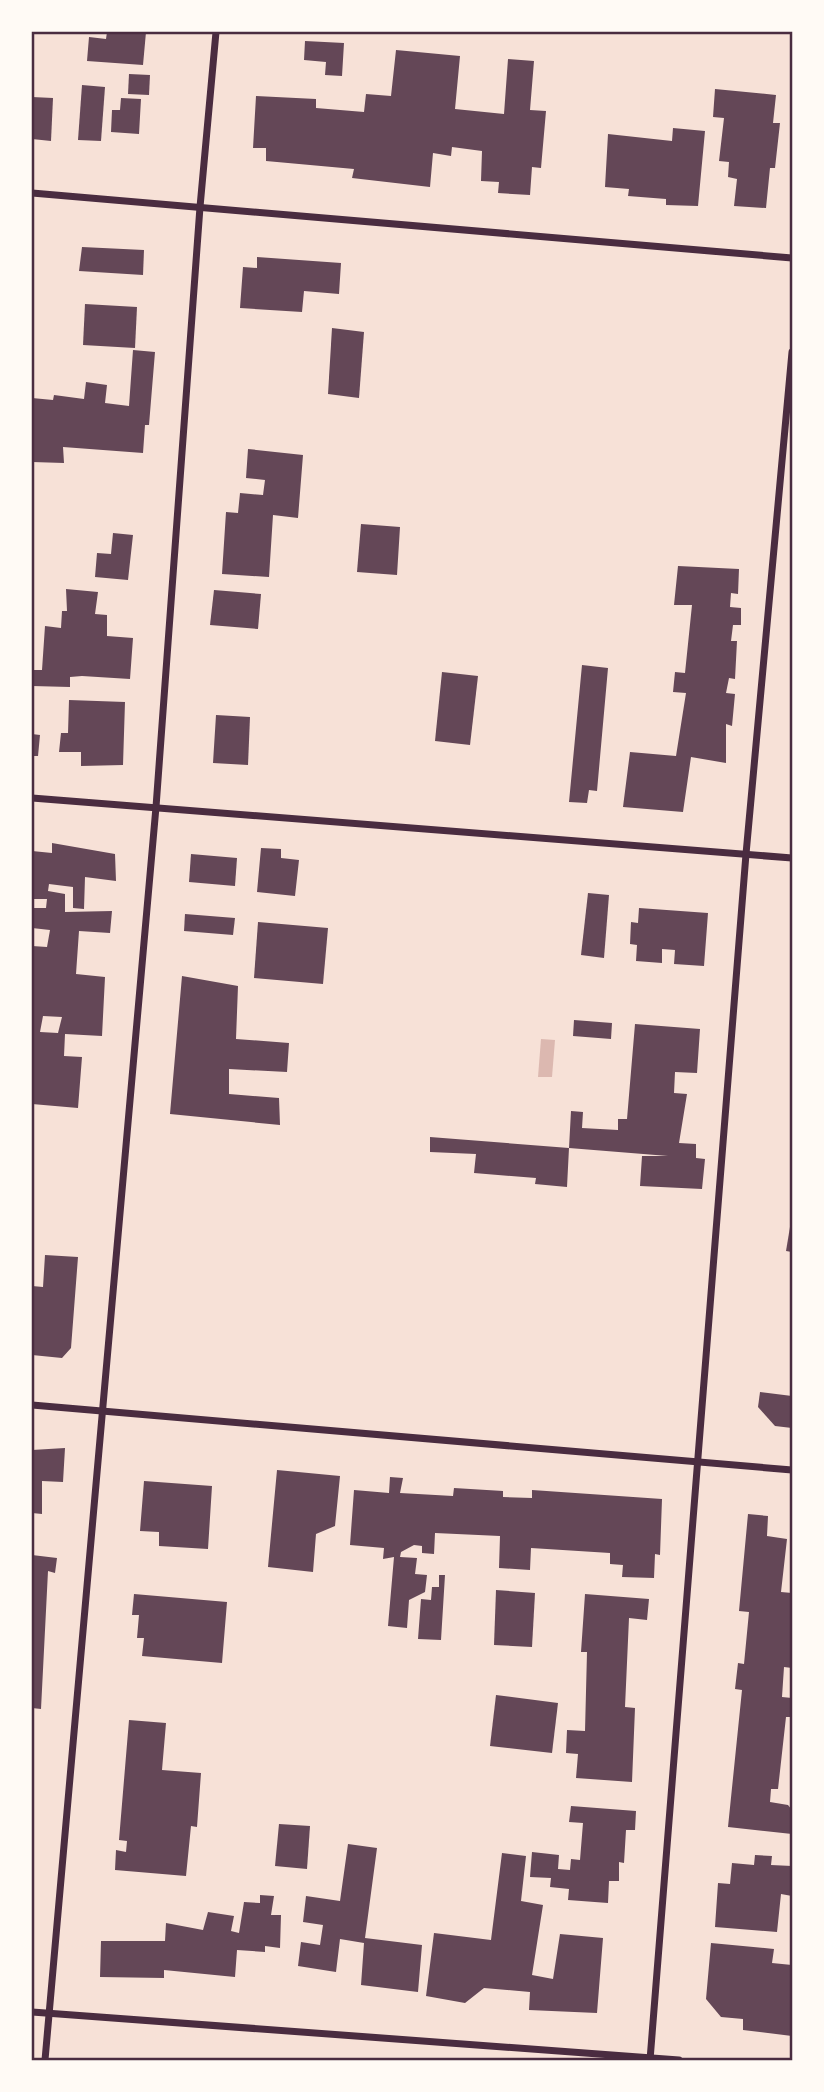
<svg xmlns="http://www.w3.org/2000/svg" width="824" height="2092" font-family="Jost,sans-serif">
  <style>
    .water { fill: #dcb8b0 }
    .building { fill: #644757; fill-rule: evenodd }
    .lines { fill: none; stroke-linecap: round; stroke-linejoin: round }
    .minor { stroke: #4a2c40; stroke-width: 7 }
    .neatline { fill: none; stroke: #4a2c40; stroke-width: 2.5 }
  </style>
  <rect width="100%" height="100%" fill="#f7e1d7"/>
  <path class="water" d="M541,1039L555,1040L552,1077H538Z"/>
  <g class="building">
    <path d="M107,32H146L143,65L87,61L89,37L106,39Z"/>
    <path d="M305,41L344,43L342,76L325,75L326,62L304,60Z"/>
    <path d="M396,50L460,56L455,109L504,114L508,59L534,61L530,110L546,111L541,168L532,167L530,195L498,193L499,182L481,181L482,151L452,147L451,156L433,153L430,187L352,178L354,169L266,161V148H253L256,96L316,99V108L364,112L366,94L391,96Z"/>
    <path d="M129,74L150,75L149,95L128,94Z"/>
    <path d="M82,85L105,87L101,141L78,140Z"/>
    <path d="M715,89L776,95L773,123H780L775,168H770L766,208L734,206L737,179L728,177L729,162L719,161L724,118L713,117Z"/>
    <path d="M32,97L53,98L51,141L32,139Z"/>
    <path d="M121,98L141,99L139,134L111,132L112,110H120Z"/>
    <path d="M673,128L705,131L698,206L666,205V199L628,196L629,189L605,187L608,134L672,141Z"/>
    <path d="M82,247L144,250L143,275L79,271Z"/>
    <path d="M257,257L341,263L339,294L304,291L302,312L240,308L243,267L257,268Z"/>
    <path d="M85,304L137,307L135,348L83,345Z"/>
    <path d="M332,328L364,332L359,398L328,394Z"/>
    <path d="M133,350L155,352L149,425H145L143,453L63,447L64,463L32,462V398L53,400L54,395L84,399L86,382L107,385L105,403L129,406Z"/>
    <path d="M248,449L303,455L298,518L273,515L269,577L222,574L226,512L238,513L240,493L263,495L265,480L246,478Z"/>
    <path d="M361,524L400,527L397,575L357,572Z"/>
    <path d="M113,533L133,535L128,580L95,577L97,553L111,554Z"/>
    <path d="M678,566L739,569L738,594L731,593L730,607L741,608V625H733L731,641H737L735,679L729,678L726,693L735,694L732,726L726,724V763L691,757L683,812L623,807L630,752L676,756L686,693L673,692L675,672L685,673L692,605H674Z"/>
    <path d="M66,589L98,592L95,614L107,615V636L133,638L130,679L82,676L70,677V687L32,686V670H42L45,626L61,628L62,611H67Z"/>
    <path d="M214,590L261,594L258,629L210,625Z"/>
    <path d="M582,665L608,668L597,791L589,790L587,803L569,802Z"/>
    <path d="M442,672L478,676L470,745L435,741Z"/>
    <path d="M69,700L125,702L123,765L81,766V752H59L61,733H68Z"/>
    <path d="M216,715L250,717L248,765L213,763Z"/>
    <path d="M32,734L40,735L38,756H32Z"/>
    <path d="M52,843L115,854L116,881L85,877L84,909L73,908V887L49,884L48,891L65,894V912L112,911L110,933L79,931L76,974L105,977L102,1036L65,1034L64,1056L82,1057L78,1108L32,1104V990L34,970L32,969V946L47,947L50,930L32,928L33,908H46L47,899H32V851L52,853ZM43,1016L62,1017L58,1033L40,1032Z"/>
    <path d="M261,848L281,849V858L299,860L295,896L257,892Z"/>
    <path d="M191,854L237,858L235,886L189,882Z"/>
    <path d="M588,893L609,895L604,958L581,955Z"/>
    <path d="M639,908L708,913L704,966L674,964L675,950L662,949V963L636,961L637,945L630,944L631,922L638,923Z"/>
    <path d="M185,914L235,918L233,935L184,931Z"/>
    <path d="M258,922L328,928L323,984L254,978Z"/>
    <path d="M182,976L238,986L236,1039L289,1043L287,1072L229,1069V1094L279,1098L280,1125L170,1114Z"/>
    <path d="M574,1020L612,1023L611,1039L573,1036Z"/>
    <path d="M635,1024L700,1029L697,1073L675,1072L674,1093L687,1094L679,1143L696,1144V1158L705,1159L702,1189L640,1186L642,1156H668L569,1148L571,1111L583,1112L582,1128L618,1130V1119H627Z"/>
    <path d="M430,1137L569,1148L567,1187L535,1184L536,1178L474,1173L476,1154L430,1152Z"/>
    <path d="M791,1221H792V1252L786,1251Z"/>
    <path d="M45,1255L78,1257L71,1348L62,1358L32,1355V1286L43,1287Z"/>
    <path d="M760,1392L792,1396V1428L775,1426L758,1407Z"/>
    <path d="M65,1448L63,1482L42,1481V1514L32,1513V1450Z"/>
    <path d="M277,1470L340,1476L335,1526L316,1534L313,1572L268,1567Z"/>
    <path d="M390,1477L403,1478L400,1493L453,1496L454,1488L503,1491V1497L532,1498V1490L662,1499L660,1555L655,1554L654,1578L622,1577L623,1565L610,1564V1553L531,1548L530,1570L499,1568L500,1536L435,1533L434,1554L422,1553V1546L414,1545L401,1552L400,1557L417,1558L415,1574L427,1575L425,1592L409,1600L407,1628L388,1626L394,1557L383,1559L384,1548L350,1545L354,1490L389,1493Z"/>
    <path d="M144,1481L212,1486L208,1549L159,1546V1532L140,1531Z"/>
    <path d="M748,1514L768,1516L767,1536L787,1539L781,1592L792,1593V1668L784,1667L782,1697L792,1698V1717H786L778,1789H771L770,1802L788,1805L792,1810V1834L728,1827L742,1690L735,1689L738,1663L744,1664L749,1612L739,1611Z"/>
    <path d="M32,1555L57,1558L55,1573L48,1571L41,1709L32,1708Z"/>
    <path d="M439,1575H445L441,1640L418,1639L421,1599L431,1600L432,1587H439Z"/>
    <path d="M496,1590L535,1593L532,1647L494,1645Z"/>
    <path d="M134,1594L227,1602L222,1663L142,1656L144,1638H137L139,1615H132Z"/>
    <path d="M585,1594L649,1599L647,1620L629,1618L625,1707L635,1708L632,1782L576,1778L578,1754L566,1753L567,1730L585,1731L587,1652H581Z"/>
    <path d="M496,1695L558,1703L552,1753L490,1746Z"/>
    <path d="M129,1720L166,1723L162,1770L201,1773L197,1827L191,1826L186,1876L115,1870L116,1850L126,1852L127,1841L119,1840Z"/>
    <path d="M571,1806L636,1811L635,1830H626L624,1863L619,1862V1881H609L608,1903L568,1900L569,1889L550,1887L551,1878L530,1877L532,1852L559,1855L558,1869L570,1870L571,1859L580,1860L583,1823L569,1822Z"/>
    <path d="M279,1824L310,1826L307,1869L275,1866Z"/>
    <path d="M348,1844L377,1848L365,1938L422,1945L418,1992L361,1985L364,1943L340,1939L336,1972L298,1966L301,1942L320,1945L323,1925L303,1922L306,1896L340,1901Z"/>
    <path d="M502,1853L526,1856L521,1901L543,1905L532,1975L553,1979L560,1934L603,1938L597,2013L529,2010L530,1992L484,1988L465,2003L426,1996L434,1933L491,1940Z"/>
    <path d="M755,1855L772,1856L771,1865L792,1866V1896L781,1894L777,1932L715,1927L718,1883L730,1884L732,1863L754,1865Z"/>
    <path d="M260,1895L274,1896L271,1915H281L280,1948L265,1946V1952L237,1950L235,1977L164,1970V1978L100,1977L101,1941H165L166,1923L203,1930L208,1912L234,1916L231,1931L239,1933L244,1902L260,1903Z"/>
    <path d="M711,1943L774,1949L772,1963L792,1965V2036L743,2030V2019L721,2017L706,1999Z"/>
  </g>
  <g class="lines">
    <g class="minor">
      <path d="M32,193L792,258"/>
      <path d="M32,798L792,858"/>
      <path d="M32,1405L792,1470"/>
      <path d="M32,2012L679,2060"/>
      <path d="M45,2060L156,807L200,207L216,32"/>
      <path d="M650,2060L746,854L792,352"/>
    </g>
  </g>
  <rect width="824" height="2092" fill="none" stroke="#fffaf5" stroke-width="66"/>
  <rect x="33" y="33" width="758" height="2026" class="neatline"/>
</svg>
